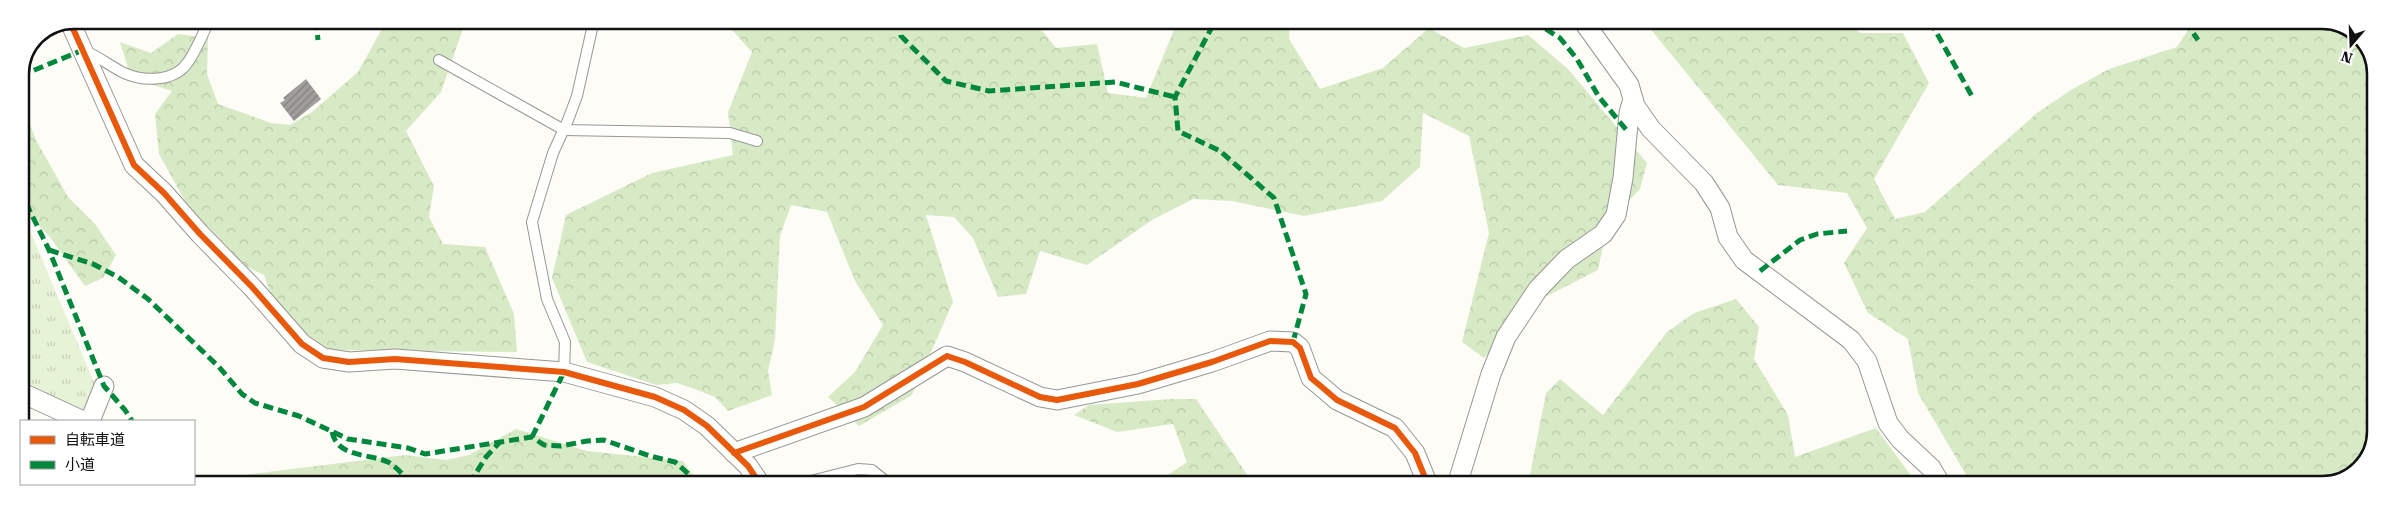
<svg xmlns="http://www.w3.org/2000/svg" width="2396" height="505" font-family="'Roboto Serif','Noto Sans JP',serif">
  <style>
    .grass { fill: url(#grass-tufts) }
    .forest { fill: url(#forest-crowns) }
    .building { fill: url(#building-hatch) }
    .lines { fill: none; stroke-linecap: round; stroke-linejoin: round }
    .lane-casing { stroke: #979795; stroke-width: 12 }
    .street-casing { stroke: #979795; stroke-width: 21 }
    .lane { stroke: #fffffe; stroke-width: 10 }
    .street { stroke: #fffffe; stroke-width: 19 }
    .quiet { stroke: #00873e; stroke-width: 5; stroke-dasharray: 10 5; stroke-linecap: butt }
    .cycleway-casing { stroke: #fff; stroke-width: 9 }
    .cycleway { stroke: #e8590c; stroke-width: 6 }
    .rim { fill: none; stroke: #111; stroke-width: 2.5 }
  </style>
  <defs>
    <pattern id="grass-tufts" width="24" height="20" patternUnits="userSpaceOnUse" patternTransform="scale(1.25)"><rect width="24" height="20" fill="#e7f3d7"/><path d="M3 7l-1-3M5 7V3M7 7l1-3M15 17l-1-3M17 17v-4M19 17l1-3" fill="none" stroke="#c5cfb8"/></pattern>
    <pattern id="forest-crowns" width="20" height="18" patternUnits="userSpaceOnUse" patternTransform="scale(1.25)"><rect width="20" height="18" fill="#d8eac5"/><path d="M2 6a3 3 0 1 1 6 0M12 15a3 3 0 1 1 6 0" fill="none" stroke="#b8c8a8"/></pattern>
    <pattern id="building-hatch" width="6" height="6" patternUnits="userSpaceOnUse" patternTransform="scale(1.25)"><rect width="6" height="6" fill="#a19f9c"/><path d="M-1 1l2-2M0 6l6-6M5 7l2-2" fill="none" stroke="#82807e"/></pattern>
  </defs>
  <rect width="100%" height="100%" fill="#fdfcf7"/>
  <path class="grass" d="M23,214L96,387L84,414L20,383V216Z"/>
  <g class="forest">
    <path d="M385,20H466L441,92L406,131L434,186L429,217L443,244L485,247L514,314L517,352L333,350L287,339L264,275L212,250L159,154L155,114L172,91L131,78L120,42L151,53L178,34L208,38L207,74L218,104L271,123L290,125L312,112L358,72L383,27Z"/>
    <path d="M723,20H1030L1045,34L1056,48L1097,44L1108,93L1146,98L1178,20L1290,21L1289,39L1320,89L1383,68L1429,28L1464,48L1528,35L1568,69L1647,163L1640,189L1608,222L1598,270L1543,298L1484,358L1462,342L1489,233L1469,136L1423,113L1420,167L1382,201L1304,216L1232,201L1193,199L1152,220L1087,265L1040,251L1026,294L998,297L973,238L954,217L926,215L953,302L912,395L859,426L828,397L855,372L883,325L855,281L827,212L791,205L780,236L775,340L768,371L772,395L728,411L715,397L692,388L677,383L656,385L587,362L552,278L566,215L652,173L733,155L728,112L752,52Z"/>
    <path d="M1644,21H1842L1861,33H1903L1929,83L1874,179L1895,219L1925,212L2037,113L2071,90L2109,69L2177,47L2192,24L2190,21H2333L2361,36L2376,67L2375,442L2358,472L2323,485H1972L1918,393L1908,339L1868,313L1844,263L1867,228L1847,193L1778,185Z"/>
    <path d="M20,99L36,140L68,197L95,224L116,255L103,278L85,286L49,236L20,206Z"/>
    <path d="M1736,299L1759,327L1754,359L1788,415L1795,457L1876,428L1918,485H1528L1546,393L1560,379L1603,415L1667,332L1694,313Z"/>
    <path d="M1171,399H1196L1254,485L1147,484L1158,482L1187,462L1173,424L1117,432L1074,415L1089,405Z"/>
    <path d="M516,429L587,451L683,461L699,484H210L219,478L405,455L446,460L469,455Z"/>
  </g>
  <path class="building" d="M306,79L321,99L294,121L280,103L285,100L283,98Z"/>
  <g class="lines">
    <g class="lane-casing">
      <g id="lane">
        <path d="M83,50C98,56 110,66 124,73C144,82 175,82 188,62C197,49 203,34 209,20"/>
        <path d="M439,60L564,130L730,133L757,141"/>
        <path d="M564,372L565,342L547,299L532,222L553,153L568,120L577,96L594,20"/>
        <path d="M799,484L858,469L872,470L889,484"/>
      </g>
    </g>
    <g class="street-casing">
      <g id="street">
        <path d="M1583,21L1629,85L1635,106L1651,129L1704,183L1720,208L1728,237L1744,260L1851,340L1867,361L1888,423L1900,439L1931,468L1941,485"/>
        <path d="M70,22L134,165L164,193L200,234L252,287L302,344L323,358L349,362L395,359L564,372L655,397L684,410L707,426L748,466L760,484"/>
        <path d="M20,392L83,421"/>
        <path d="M90,421L104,386"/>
        <path d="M734,453L864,407L947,356L965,362L1040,397L1057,400L1138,384L1212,362L1270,341L1293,342L1300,348L1311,378L1323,388L1337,400L1395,428L1415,453L1428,485"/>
        <path d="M1457,485L1491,374L1506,337L1538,289L1567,259L1603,234L1616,215L1623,178L1629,113L1633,99"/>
      </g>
    </g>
    <use href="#lane" class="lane"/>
    <use href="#street" class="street"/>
    <g class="quiet">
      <path d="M316,20L318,40"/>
      <path d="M901,20V36L946,81L989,91L1115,82L1175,97"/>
      <path d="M1533,21L1560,38L1577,59L1599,97L1628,132"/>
      <path d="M1930,21L1973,98"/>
      <path d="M2185,21L2198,40"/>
      <path d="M1213,25L1175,97L1178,131L1220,151L1274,198L1306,294L1293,342"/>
      <path d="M20,76L83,50"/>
      <path d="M20,144L21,183L25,201L49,250L104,386L125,410L132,421"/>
      <path d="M49,250L93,264L118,277L148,299L219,367L242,394L255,403L299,416L348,439L408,448L425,454L532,437L544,445L561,446L587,441L604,440L650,456L675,462L700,484"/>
      <path d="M1760,271L1800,240L1817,234L1847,231"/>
      <path d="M332,432C338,458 368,453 388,462C397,467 404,476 411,484"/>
      <path d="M532,437L564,372"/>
      <path d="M469,484L486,457L499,443"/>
    </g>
    <g class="cycleway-casing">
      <g id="cycleway">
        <path d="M70,22L134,165L164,193L200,234L252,287L302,344L323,358L349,362L395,359L564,372L655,397L684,410L707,426L748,466L760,484"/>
        <path d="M734,453L864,407L947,356L965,362L1040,397L1057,400L1138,384L1212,362L1270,341L1293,342L1300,348L1311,378L1323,388L1337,400L1395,428L1415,453L1428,485"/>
      </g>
    </g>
    <use href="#cycleway" class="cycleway"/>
  </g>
  <path d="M0 0H2396V505H0ZM74 29H2322A45 45 0 0 1 2367 74V431A45 45 0 0 1 2322 476H74A45 45 0 0 1 29 431V74A45 45 0 0 1 74 29Z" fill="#fff" fill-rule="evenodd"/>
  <path class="rim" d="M74 29H2322A45 45 0 0 1 2367 74V431A45 45 0 0 1 2322 476H74A45 45 0 0 1 29 431V74A45 45 0 0 1 74 29Z"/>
  <rect x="20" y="420" width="175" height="65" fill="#ffffff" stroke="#a0a0a0"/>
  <rect x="30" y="436" width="25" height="8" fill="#e8590c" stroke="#a0a0a0"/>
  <text x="65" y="445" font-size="15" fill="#111111">自転車道</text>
  <rect x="30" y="461" width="25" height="8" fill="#00873e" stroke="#a0a0a0"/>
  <text x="65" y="470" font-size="15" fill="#111111">小道</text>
  <g transform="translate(2351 45) rotate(199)" stroke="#ffffff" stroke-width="4" paint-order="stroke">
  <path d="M0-4L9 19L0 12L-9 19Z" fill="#111111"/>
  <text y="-8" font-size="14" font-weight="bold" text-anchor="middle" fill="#111111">N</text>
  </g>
</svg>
